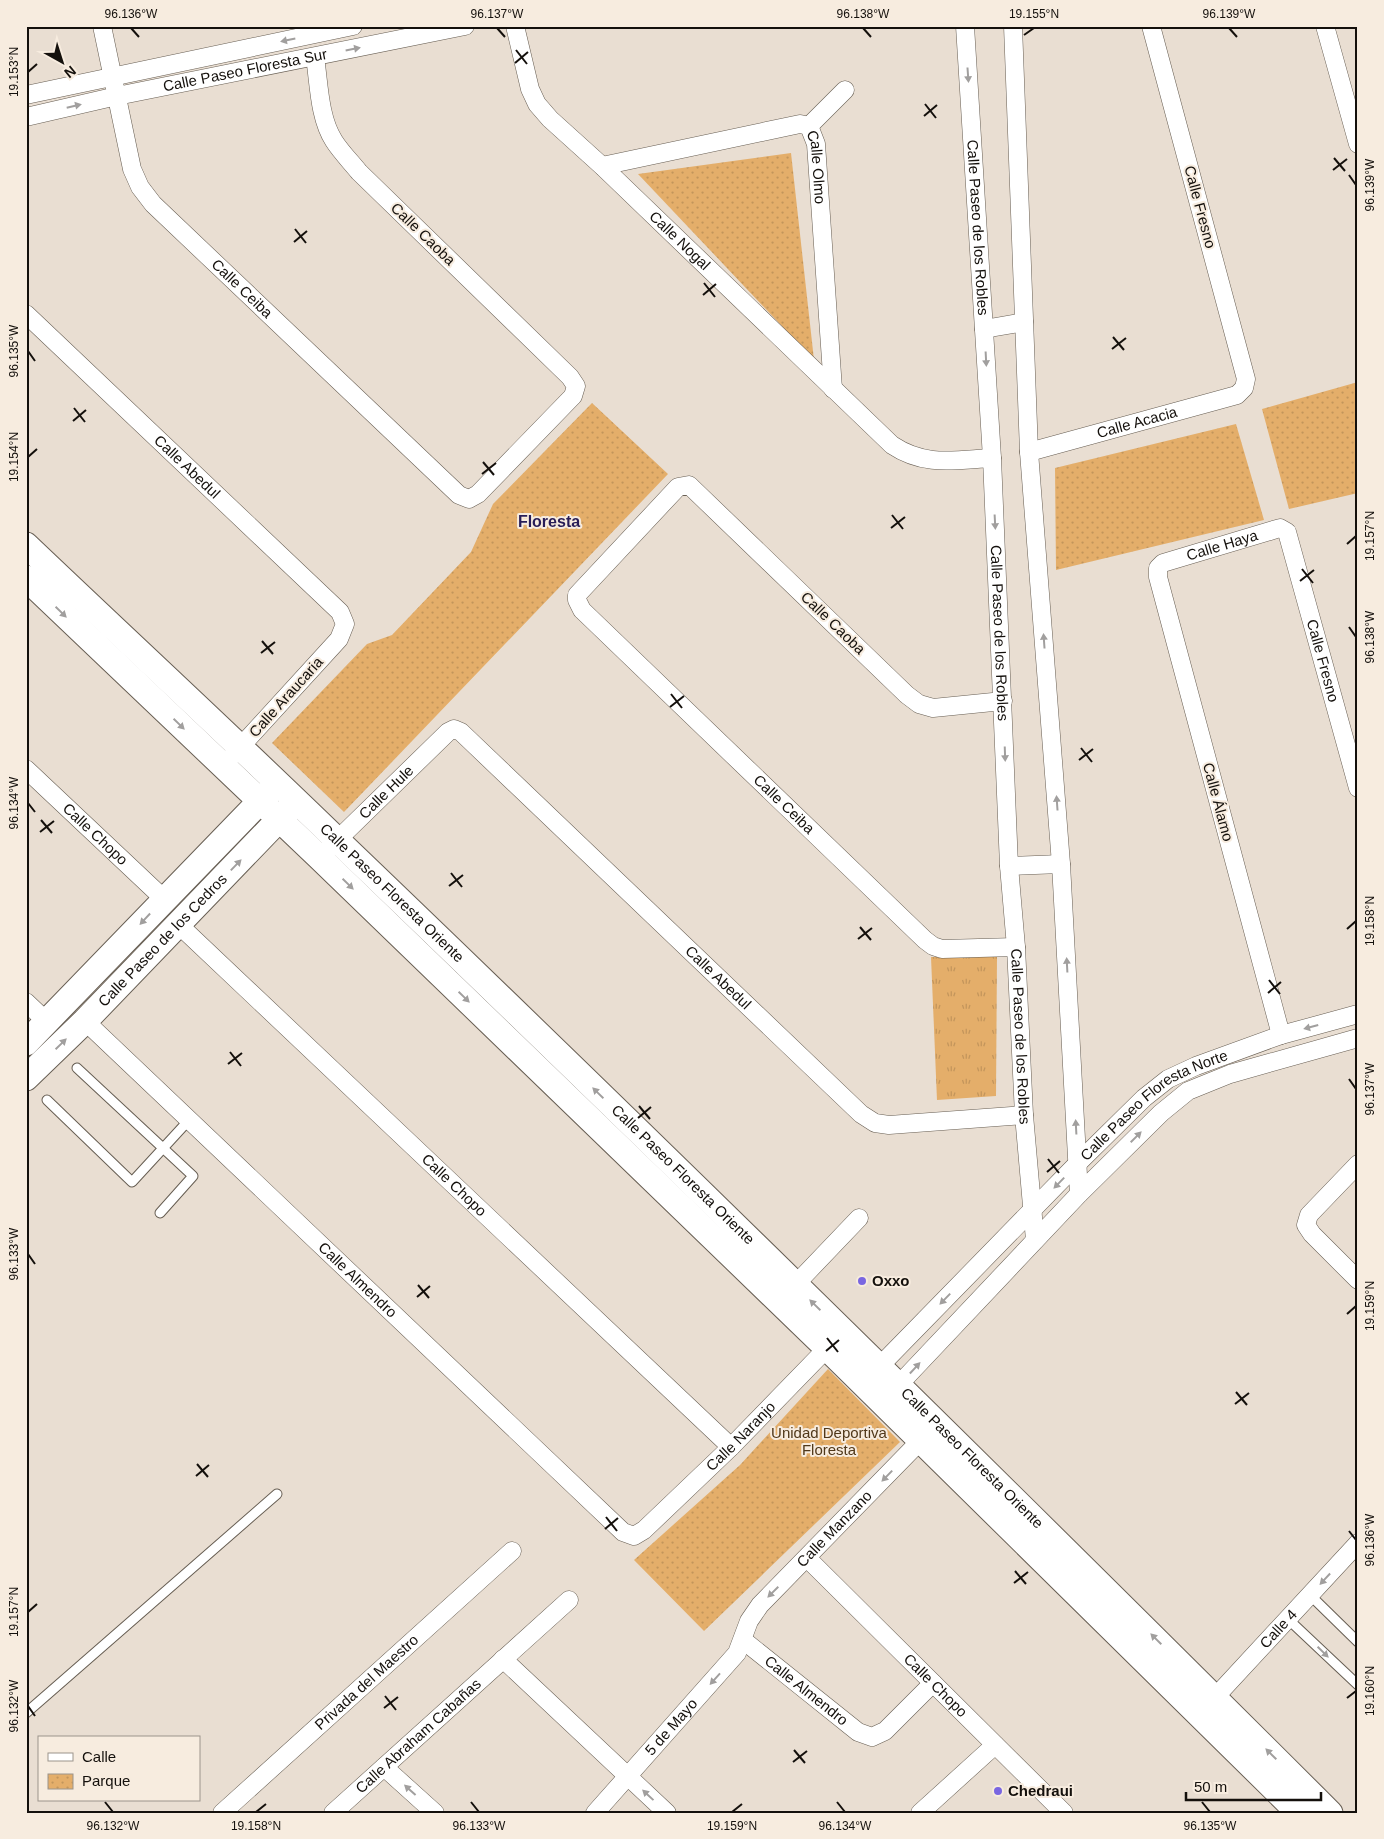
<svg xmlns="http://www.w3.org/2000/svg" width="1384" height="1839" font-family="Helvetica,sans-serif">
  <style>
    .grass { fill: url(#grass-tufts) }
    .park { fill: url(#park-dots) }
    .lines { fill: none; stroke-linecap: round; stroke-linejoin: round }
    .service-casing { stroke: #675e53; stroke-width: 11 }
    .minor-casing { stroke: #675e53; stroke-width: 19 }
    .secondary-casing { stroke: #675e53; stroke-width: 27 }
    .service { stroke: #fff; stroke-width: 9 }
    .minor { stroke: #fff; stroke-width: 18 }
    .secondary { stroke: #fff; stroke-width: 25 }
    .oneway { fill: #a19f9e }
    .ticks { fill: none; stroke: #14100c; stroke-width: 2 }
    .poi-dot { fill: #7966e1; stroke: #f7ecdf; stroke-width: 2 }
    .labels { text-anchor: middle; stroke-width: 4; stroke-linejoin: round; paint-order: stroke }
    .street-label { font-size: 15px; fill: #14100c; stroke: #f7ecdf }
    .poi-label { font-size: 15px; font-weight: bold; fill: #14100c; stroke: #f7ecdf; text-anchor: start }
    .park-label { font-size: 15px; fill: #50381a; stroke: #f7ecdf }
    .neighbourhood-label { font-size: 16px; font-weight: bold; fill: #281d57; stroke: #f7ecdf }
    .neatline { fill: none; stroke: #14100c; stroke-width: 2 }
    .ticks-label { font-size: 12px; text-anchor: middle; fill: #14100c }
  </style>
  <defs>
    <pattern id="grass-tufts" width="24" height="20" patternUnits="userSpaceOnUse" patternTransform="scale(1.25)"><rect width="24" height="20" fill="#e4ae6a"/><path d="M3 7l-1-3M5 7V3M7 7l1-3M15 17l-1-3M17 17v-4M19 17l1-3" fill="none" stroke="#c3955b"/></pattern>
    <pattern id="park-dots" width="8" height="8" patternUnits="userSpaceOnUse" patternTransform="scale(1.25)"><rect width="8" height="8" fill="#e4ae6a"/><path d="M2 2h.1M6 6h.1" fill="none" stroke="#c3955b" stroke-width="1.8" stroke-linecap="round"/></pattern>
  </defs>
  <rect width="100%" height="100%" fill="#e9ded2"/>
  <path class="grass" d="M931,957H997L996,1096L937,1100Z"/>
  <g class="park">
    <path d="M791,153L814,360L638,174Z"/>
    <path d="M1358,382V493L1289,509L1262,409Z"/>
    <path d="M592,403L668,474L344,812L272,743L367,644L392,635L471,552L493,504Z"/>
    <path d="M1236,424L1264,520L1056,570L1055,468Z"/>
    <path d="M828,1369L900,1442L704,1631L634,1560L740,1465Z"/>
  </g>
  <g class="lines">
    <g class="service-casing">
      <g id="service">
        <path d="M77,1068L193,1176L160,1213"/>
        <path d="M47,1100L132,1182L189,1120"/>
        <path d="M1310,1595L1358,1642"/>
        <path d="M1289,1620L1358,1685"/>
        <path d="M26,1713L277,1494"/>
      </g>
    </g>
    <g class="minor-casing">
      <g id="minor">
        <path id="s1" d="M102,26L132,169L140,187L153,204L459,495L469,499L478,494L573,396L576,386L570,377L359,172C351,162 341,152 334,141C319,118 319,83 315,57"/>
        <path id="s2" d="M515,26L530,89L537,104L550,119L602,166L892,445C925,467 954,460 992,458"/>
        <path id="s3" d="M965,26L992,458L1009,866L1016,947L1024,1115L1035,1240"/>
        <path d="M1013,26L1029,452L1061,864L1079,1194"/>
        <path d="M1325,26L1358,144"/>
        <path d="M26,95L353,26"/>
        <path id="s4" d="M26,117L117,96L465,26"/>
        <path d="M809,126L845,90"/>
        <path id="s5" d="M602,166L800,124L809,126L816,144L833,389"/>
        <path id="s6" d="M26,314L340,612L345,624L339,639L233,755"/>
        <path d="M984,329L1024,322"/>
        <path id="s7" d="M1029,452L1237,395L1244,388L1246,379L1151,26"/>
        <path id="s8" d="M1003,701L933,708L919,704L907,695L689,485L678,487L577,595V600L582,610L925,940L933,946L942,949L1016,947"/>
        <path id="s9" d="M26,769L164,899"/>
        <path id="s10" d="M329,848L448,732L454,729L461,732L861,1114L875,1123L889,1125L1024,1115"/>
        <path d="M1009,866L1061,864"/>
        <path id="s11" d="M178,924L731,1447"/>
        <path d="M26,1002L47,1022"/>
        <path id="s12" d="M85,1021L623,1532L634,1536L644,1530L731,1447L835,1340"/>
        <path id="s13" d="M1281,1035L1158,577V568L1163,563L1280,528L1287,532L1358,788"/>
        <path d="M1358,1164L1309,1215L1306,1225L1312,1234L1358,1280"/>
        <path d="M795,1285L859,1218"/>
        <path id="s14" d="M872,1374L1078,1163L1144,1098L1168,1079L1196,1066L1281,1035L1358,1014"/>
        <path d="M890,1394L1079,1194L1161,1113L1188,1091L1230,1074L1358,1038"/>
        <path id="s15" d="M807,1558L1064,1813"/>
        <path id="s16" d="M743,1640L858,1732L872,1737L885,1731L933,1683"/>
        <path d="M503,1659L667,1813"/>
        <path id="s17" d="M1207,1706L1358,1543"/>
        <path d="M384,1767L435,1813"/>
        <path id="s18" d="M222,1813L512,1551"/>
        <path id="s19" d="M333,1813L569,1600"/>
        <path id="s20" d="M595,1813L737,1653L749,1621L760,1605L927,1434"/>
        <path d="M920,1813L995,1745"/>
      </g>
    </g>
    <g class="secondary-casing">
      <g id="secondary">
        <path id="s21" d="M26,545C130,644 235,741 338,841C672,1161 1002,1486 1330,1813"/>
        <path d="M26,578L319,857L827,1348L1299,1813"/>
        <path d="M26,1043L272,789"/>
        <path id="s22" d="M26,1078L85,1021L290,808"/>
      </g>
    </g>
    <use href="#service" class="service"/>
    <use href="#minor" class="minor"/>
    <use href="#secondary" class="secondary"/>
  </g>
  <defs><path id="oneway-solid" d="M-6-.8H1V-3.2L6.5 0L1 3.2V.8H-6Z" transform="scale(1.25)"/></defs>
  <g class="oneway">
    <use href="#oneway-solid" transform="translate(288 40) rotate(168)"/>
    <use href="#oneway-solid" transform="translate(353 49) rotate(-11)"/>
    <use href="#oneway-solid" transform="translate(968 75) rotate(86)"/>
    <use href="#oneway-solid" transform="translate(74 106) rotate(-13)"/>
    <use href="#oneway-solid" transform="translate(986 359) rotate(87)"/>
    <use href="#oneway-solid" transform="translate(995 522) rotate(87)"/>
    <use href="#oneway-solid" transform="translate(61 612) rotate(44)"/>
    <use href="#oneway-solid" transform="translate(1044 641) rotate(-94)"/>
    <use href="#oneway-solid" transform="translate(179 724) rotate(44)"/>
    <use href="#oneway-solid" transform="translate(1005 754) rotate(88)"/>
    <use href="#oneway-solid" transform="translate(1057 803) rotate(-94)"/>
    <use href="#oneway-solid" transform="translate(236 865) rotate(-46)"/>
    <use href="#oneway-solid" transform="translate(348 884) rotate(44)"/>
    <use href="#oneway-solid" transform="translate(145 919) rotate(133)"/>
    <use href="#oneway-solid" transform="translate(1067 965) rotate(-93)"/>
    <use href="#oneway-solid" transform="translate(464 997) rotate(44)"/>
    <use href="#oneway-solid" transform="translate(1311 1027) rotate(165)"/>
    <use href="#oneway-solid" transform="translate(61 1044) rotate(-44)"/>
    <use href="#oneway-solid" transform="translate(598 1093) rotate(-136)"/>
    <use href="#oneway-solid" transform="translate(1076 1127) rotate(-93)"/>
    <use href="#oneway-solid" transform="translate(1136 1137) rotate(-45)"/>
    <use href="#oneway-solid" transform="translate(1059 1183) rotate(134)"/>
    <use href="#oneway-solid" transform="translate(945 1299) rotate(134)"/>
    <use href="#oneway-solid" transform="translate(815 1305) rotate(-136)"/>
    <use href="#oneway-solid" transform="translate(915 1368) rotate(-47)"/>
    <use href="#oneway-solid" transform="translate(887 1476) rotate(134)"/>
    <use href="#oneway-solid" transform="translate(1325 1579) rotate(133)"/>
    <use href="#oneway-solid" transform="translate(773 1592) rotate(135)"/>
    <use href="#oneway-solid" transform="translate(1156 1639) rotate(-135)"/>
    <use href="#oneway-solid" transform="translate(1323 1652) rotate(44)"/>
    <use href="#oneway-solid" transform="translate(715 1679) rotate(132)"/>
    <use href="#oneway-solid" transform="translate(1271 1754) rotate(-135)"/>
    <use href="#oneway-solid" transform="translate(410 1790) rotate(-138)"/>
    <use href="#oneway-solid" transform="translate(648 1795) rotate(-137)"/>
  </g>
  <path class="ticks" d="M131,28L139,37M497,28L505,37M863,28L871,37M1229,28L1237,37M1024,35L1034,28M516,50L527,64M515,63L528,52M28,72L37,64M925,104L936,118M924,116L937,105M1334,158L1345,171M1333,170L1347,159M1349,175L1356,185M295,229L306,243M294,242L307,231M704,283L715,297M703,295L716,284M1113,337L1124,350M1112,349L1126,338M28,351L35,361M74,408L85,422M73,421L86,410M28,457L37,449M483,462L494,475M482,474L496,463M892,515L903,529M891,528L905,517M1347,544L1356,536M1302,569L1313,583M1300,581L1314,570M1349,627L1356,637M262,641L273,654M261,653L275,642M671,694L682,708M670,707L684,696M1081,748L1092,762M1079,760L1093,749M28,803L35,812M41,820L52,833M40,832L54,821M451,873L462,887M449,886L463,875M860,927L871,940M1347,929L1356,921M858,939L872,928M1269,980L1280,994M1268,993L1281,982M230,1052L241,1066M228,1064L242,1053M1349,1079L1356,1089M639,1106L650,1119M638,1118L651,1107M1048,1159L1059,1173M1047,1172L1060,1161M28,1254L35,1264M418,1285L429,1298M417,1297L430,1286M1347,1314L1356,1306M827,1338L838,1352M826,1351L839,1340M1236,1392L1247,1405M1235,1404L1249,1393M197,1464L208,1477M196,1476L209,1465M606,1517L617,1531M605,1529L618,1518M1349,1531L1356,1540M1015,1571L1026,1584M1014,1583L1028,1572M28,1612L37,1604M385,1696L396,1710M1347,1698L1356,1691M28,1706L35,1716M384,1708L398,1697M794,1750L805,1763M793,1762L807,1751M105,1802L113,1812M471,1802L479,1812M837,1802L845,1812M1202,1802L1210,1812M256,1812L266,1804M732,1812L742,1804"/>
  <g class="poi-dot">
    <circle cx="862" cy="1281" r="5"/>
    <circle cx="998" cy="1791" r="5"/>
  </g>
  <g class="labels">
    <g class="street-label">
      <text dy="5" stroke="none"><textPath href="#s4" startOffset="224">Calle Paseo Floresta Sur</textPath></text>
      <text dy="5" stroke="none"><textPath href="#s5" startOffset="254">Calle Olmo</textPath></text>
      <text transform="translate(1200 207) rotate(75)" y="5">Calle Fresno</text>
      <text dy="5" stroke="none"><textPath href="#s3" startOffset="202">Calle Paseo de los Robles</textPath></text>
      <text transform="translate(423 234) rotate(44)" y="5">Calle Caoba</text>
      <text dy="5" stroke="none"><textPath href="#s2" startOffset="279">Calle Nogal</textPath></text>
      <text dy="5" stroke="none"><textPath href="#s1" startOffset="310">Calle Ceiba</textPath></text>
      <text dy="5" stroke="none"><textPath href="#s7" startOffset="112">Calle Acacia</textPath></text>
      <text dy="5" stroke="none"><textPath href="#s6" startOffset="222">Calle Abedul</textPath></text>
      <text dy="5" stroke="none"><textPath href="#s13" startOffset="552">Calle Haya</textPath></text>
      <text transform="translate(833 623) rotate(44)" y="5">Calle Caoba</text>
      <text dy="5" stroke="none"><textPath href="#s3" startOffset="608">Calle Paseo de los Robles</textPath></text>
      <text dy="5" stroke="none"><textPath href="#s13" startOffset="754">Calle Fresno</textPath></text>
      <text transform="translate(286 697) rotate(-48)" y="5">Calle Araucaria</text>
      <text dy="5" stroke="none"><textPath href="#s10" startOffset="80">Calle Hule</textPath></text>
      <text transform="translate(1218 802) rotate(75)" y="5">Calle Álamo</text>
      <text dy="5" stroke="none"><textPath href="#s8" startOffset="858">Calle Ceiba</textPath></text>
      <text dy="5" stroke="none"><textPath href="#s9" startOffset="95">Calle Chopo</textPath></text>
      <text dy="5" stroke="none"><textPath href="#s21" startOffset="505">Calle Paseo Floresta Oriente</textPath></text>
      <text dy="5" stroke="none"><textPath href="#s22" startOffset="194">Calle Paseo de los Cedros</textPath></text>
      <text dy="5" stroke="none"><textPath href="#s10" startOffset="536">Calle Abedul</textPath></text>
      <text dy="5" stroke="none"><textPath href="#s3" startOffset="1012">Calle Paseo de los Robles</textPath></text>
      <text dy="5" stroke="none"><textPath href="#s14" startOffset="392">Calle Paseo Floresta Norte</textPath></text>
      <text dy="5" stroke="none"><textPath href="#s21" startOffset="910">Calle Paseo Floresta Oriente</textPath></text>
      <text dy="5" stroke="none"><textPath href="#s11" startOffset="380">Calle Chopo</textPath></text>
      <text dy="5" stroke="none"><textPath href="#s12" startOffset="376">Calle Almendro</textPath></text>
      <text dy="5" stroke="none"><textPath href="#s12" startOffset="900">Calle Naranjo</textPath></text>
      <text dy="5" stroke="none"><textPath href="#s21" startOffset="1315">Calle Paseo Floresta Oriente</textPath></text>
      <text dy="5" stroke="none"><textPath href="#s20" startOffset="374">Calle Manzano</textPath></text>
      <text dy="5" stroke="none"><textPath href="#s17" startOffset="105">Calle 4</textPath></text>
      <text dy="5" stroke="none"><textPath href="#s18" startOffset="195">Privada del Maestro</textPath></text>
      <text dy="5" stroke="none"><textPath href="#s15" startOffset="181">Calle Chopo</textPath></text>
      <text dy="5" stroke="none"><textPath href="#s16" startOffset="81">Calle Almendro</textPath></text>
      <text dy="5" stroke="none"><textPath href="#s20" startOffset="115">5 de Mayo</textPath></text>
      <text dy="5" stroke="none"><textPath href="#s19" startOffset="115">Calle Abraham Cabañas</textPath></text>
    </g>
    <g class="poi-label">
      <text x="872" y="1286">Oxxo</text>
      <text x="1008" y="1796">Chedraui</text>
    </g>
    <g class="park-label">
      <text x="829" y="1438">Unidad Deportiva<tspan x="829" dy="17">Floresta</tspan></text>
    </g>
    <g class="neighbourhood-label">
      <text x="549" y="527">Floresta</text>
    </g>
  </g>
  <rect width="1384" height="1839" fill="none" stroke="#f7ecdf" stroke-width="55"/>
  <rect x="38" y="1736" width="162" height="65" fill="#f7ecdf" stroke="#9c948b"/>
  <rect x="48" y="1753" width="25" height="8" fill="#ffffff" stroke="#9c948b"/>
  <text x="82" y="1762" font-size="15" fill="#14100c">Calle</text>
  <rect x="48" y="1774" width="25" height="15" fill="url(#park-dots)" stroke="#9c948b"/>
  <text x="82" y="1786" font-size="15" fill="#14100c">Parque</text>
  <g transform="translate(62 62) rotate(141)" stroke="#f7ecdf" stroke-width="4" paint-order="stroke">
  <path d="M0-4L9 19L0 12L-9 19Z" fill="#14100c"/>
  <text y="-8" font-size="14" font-weight="bold" text-anchor="middle" fill="#14100c">N</text>
  </g>
  <path d="M1186 1792v8h135v-8" fill="none" stroke="#14100c" stroke-width="2.5"/>
  <text x="1194" y="1792" font-size="15" fill="#14100c" stroke="#f7ecdf" stroke-width="4" paint-order="stroke">50 m</text>
  <rect x="28" y="28" width="1328" height="1784" class="neatline"/>
  <g class="ticks-label">
    <text x="131" y="18">96.136°W</text>
    <text x="497" y="18">96.137°W</text>
    <text x="863" y="18">96.138°W</text>
    <text x="1034" y="18">19.155°N</text>
    <text x="1229" y="18">96.139°W</text>
    <text transform="translate(14 72) rotate(-90)" y="4">19.153°N</text>
    <text transform="translate(1370 185) rotate(-90)" y="4">96.139°W</text>
    <text transform="translate(14 351) rotate(-90)" y="4">96.135°W</text>
    <text transform="translate(14 457) rotate(-90)" y="4">19.154°N</text>
    <text transform="translate(1370 536) rotate(-90)" y="4">19.157°N</text>
    <text transform="translate(1370 637) rotate(-90)" y="4">96.138°W</text>
    <text transform="translate(14 803) rotate(-90)" y="4">96.134°W</text>
    <text transform="translate(1370 921) rotate(-90)" y="4">19.158°N</text>
    <text transform="translate(1370 1089) rotate(-90)" y="4">96.137°W</text>
    <text transform="translate(14 1254) rotate(-90)" y="4">96.133°W</text>
    <text transform="translate(1370 1306) rotate(-90)" y="4">19.159°N</text>
    <text transform="translate(1370 1540) rotate(-90)" y="4">96.136°W</text>
    <text transform="translate(14 1612) rotate(-90)" y="4">19.157°N</text>
    <text transform="translate(1370 1691) rotate(-90)" y="4">19.160°N</text>
    <text transform="translate(14 1706) rotate(-90)" y="4">96.132°W</text>
    <text x="113" y="1830">96.132°W</text>
    <text x="256" y="1830">19.158°N</text>
    <text x="479" y="1830">96.133°W</text>
    <text x="732" y="1830">19.159°N</text>
    <text x="845" y="1830">96.134°W</text>
    <text x="1210" y="1830">96.135°W</text>
  </g>
</svg>
